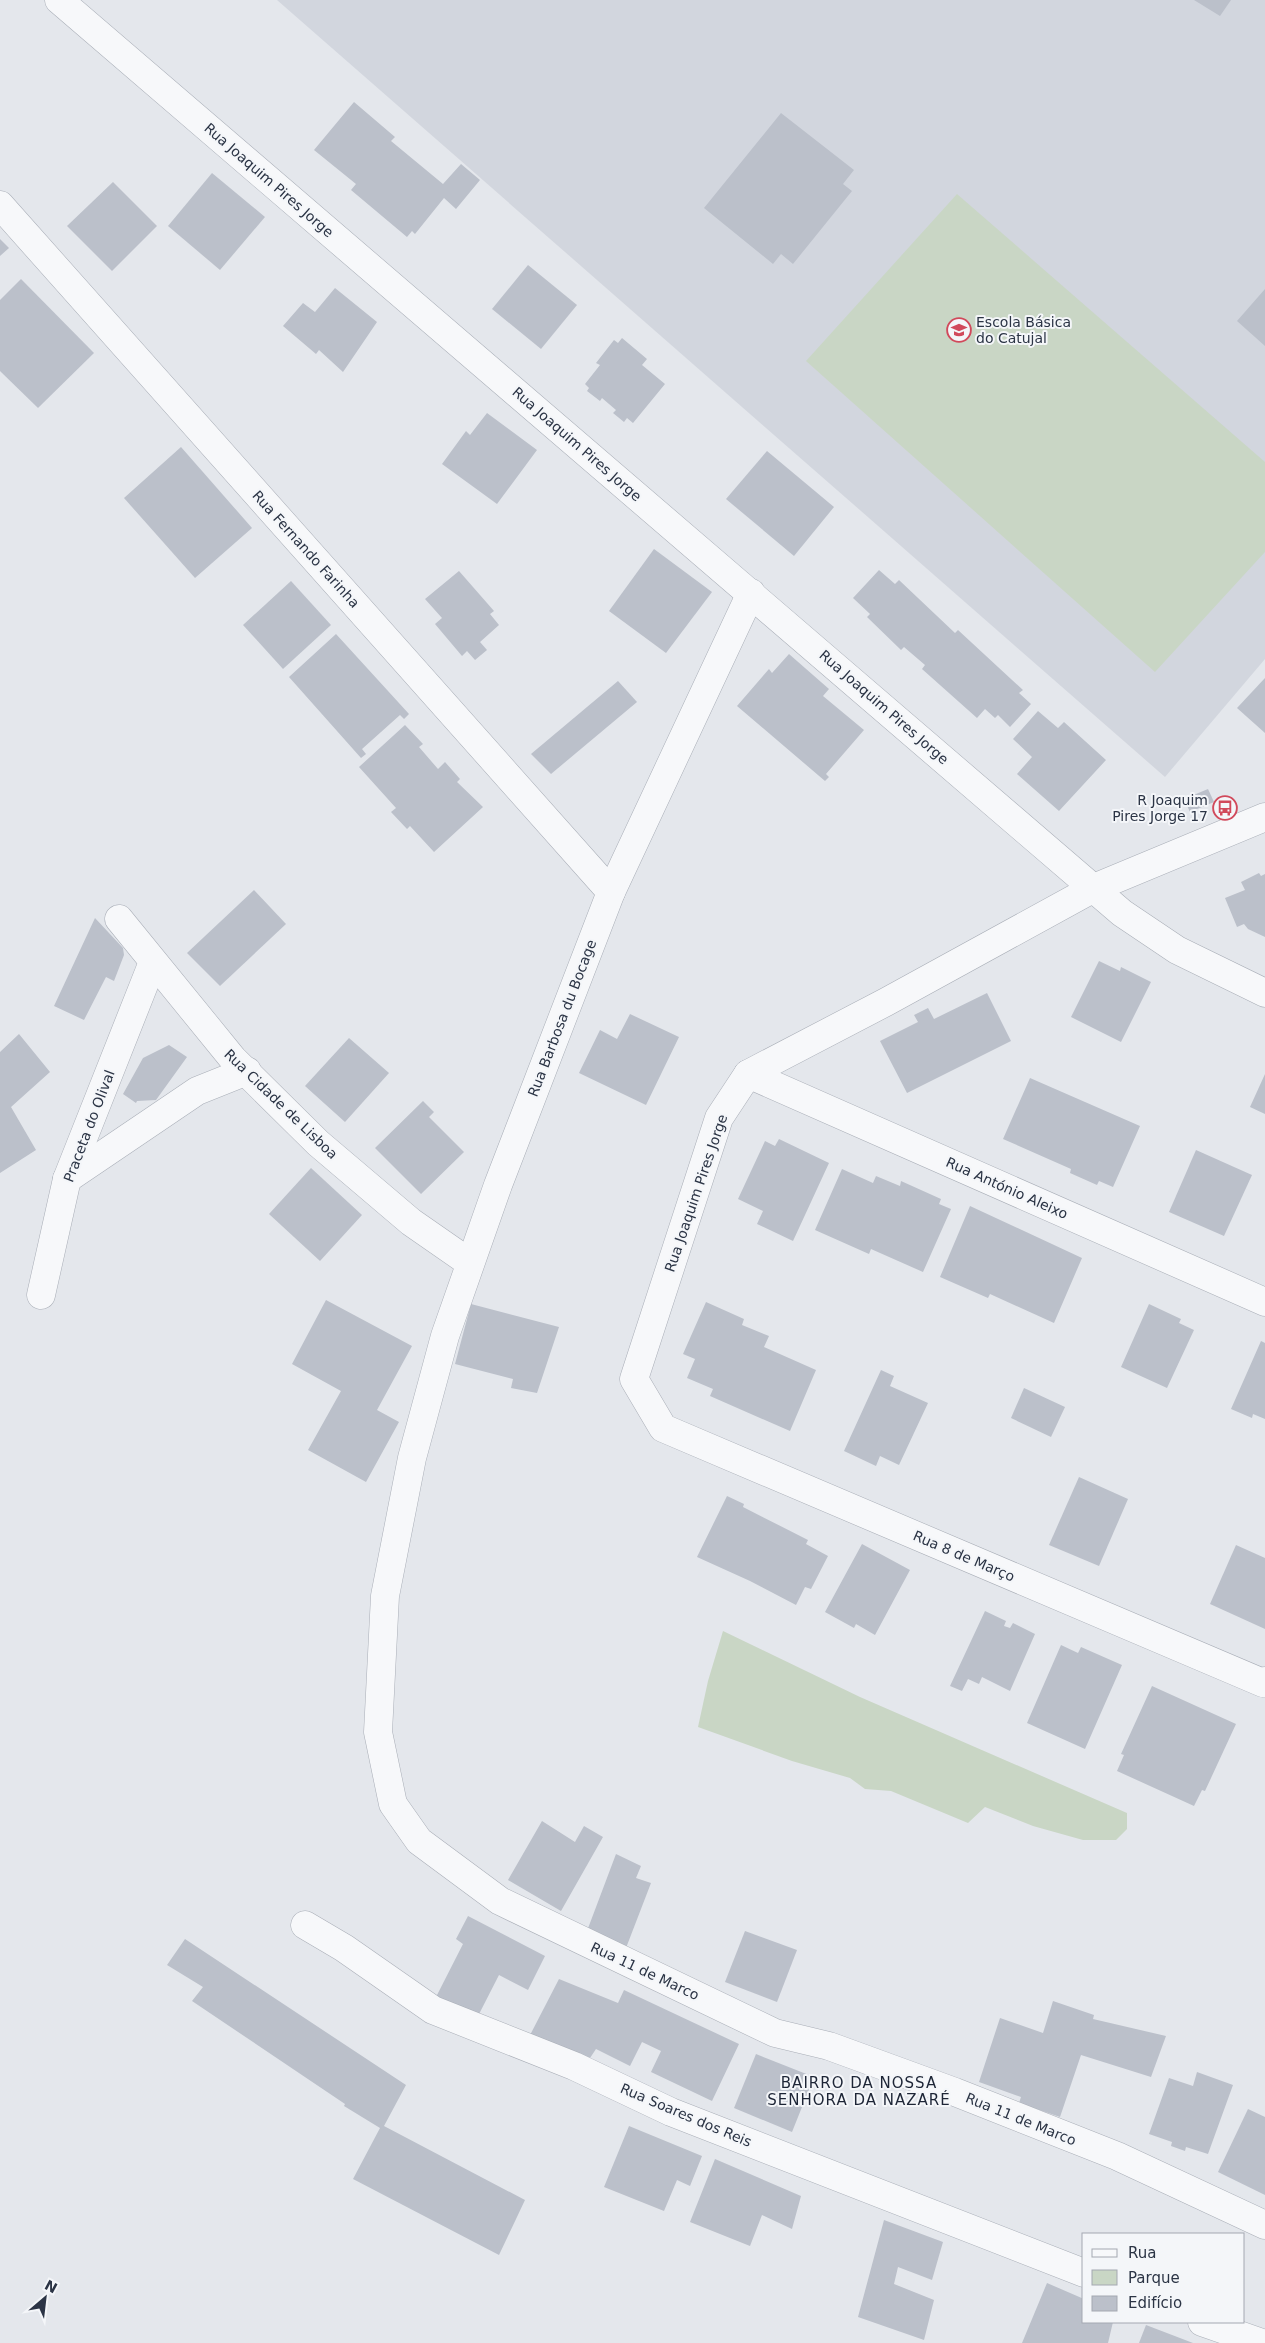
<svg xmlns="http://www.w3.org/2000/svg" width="1265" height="2343" font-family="'DejaVu Sans',sans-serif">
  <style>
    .built { fill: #d2d6de }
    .green { fill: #c9d6c5 }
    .building { fill: #bbc0ca }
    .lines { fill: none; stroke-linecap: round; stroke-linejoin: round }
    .minor-casing { stroke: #a9aeb7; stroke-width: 29 }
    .minor { stroke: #f7f8fa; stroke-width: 28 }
    .labels { text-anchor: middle; stroke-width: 4; stroke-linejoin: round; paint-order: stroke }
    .street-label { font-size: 14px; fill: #2b3445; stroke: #f4f6f9 }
    .poi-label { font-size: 14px; fill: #2b3445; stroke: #f4f6f9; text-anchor: start }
    .neighbourhood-label { font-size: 15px; letter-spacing: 1px; fill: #1d2536; stroke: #f4f6f9 }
  </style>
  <rect width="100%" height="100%" fill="#e4e7ec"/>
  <path class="built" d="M277,0H1265V659L1165,777Z"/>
  <g class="green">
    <path d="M957,194L1265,462V552L1155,672L806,361Z"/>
    <path d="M723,1631L860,1697L1127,1813V1829L1116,1840H1083L1033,1826L985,1807L968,1823L891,1791L865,1789L850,1778L792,1761L698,1727L708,1681Z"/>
  </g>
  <g class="building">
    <path d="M1194,0H1231L1220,16Z"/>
    <path d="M354,102L395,137L391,141L443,184L461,164L480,180L456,209L444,198L415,234L412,231L407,237L351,190L356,184L314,150Z"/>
    <path d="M781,113L854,170L843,184L852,191L793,264L781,254L773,264L704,208Z"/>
    <path d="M212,173L265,217L220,270L168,226Z"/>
    <path d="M113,182L157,226L112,271L67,226Z"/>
    <path d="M0,239L9,248L0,256Z"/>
    <path d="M528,265L577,305L541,349L492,309Z"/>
    <path d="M21,279L94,353L38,408L0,371V300Z"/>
    <path d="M335,288L377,322L343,372L319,350L316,354L283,326L303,303L315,312Z"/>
    <path d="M1265,289V346L1237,321Z"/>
    <path d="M622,338L647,359L642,365L665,384L633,423L627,418L624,422L613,413L616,410L602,398L600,401L587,391L589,388L585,384L600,365L596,363L614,340L618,343Z"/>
    <path d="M487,413L537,450L497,504L442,464L466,431L470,435Z"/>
    <path d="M181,447L252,528L195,578L124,498Z"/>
    <path d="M767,451L834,507L794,556L726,499Z"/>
    <path d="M654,549L712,592L666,653L609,611Z"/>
    <path d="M879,570L895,584L899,580L955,633L958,630L1023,690L1019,693L1031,704L1010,727L998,715L995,718L985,709L977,718L922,669L925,665L904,647L901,650L867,617L870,614L853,598Z"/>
    <path d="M459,571L494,611L490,614L499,625L480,642L487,650L475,660L467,651L462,656L435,624L442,618L425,599Z"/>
    <path d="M291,581L331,625L283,669L243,625Z"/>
    <path d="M336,634L409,714L404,719L400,715L362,749L366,754L361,758L289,677Z"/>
    <path d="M789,654L829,689L823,696L864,730L826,774L829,777L825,781L737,706L769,669L772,673Z"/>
    <path d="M1265,678V733L1237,708Z"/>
    <path d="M618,681L637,702L551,774L531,754Z"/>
    <path d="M1038,711L1058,728L1064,722L1106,760L1059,811L1017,774L1032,757L1013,739Z"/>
    <path d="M405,725L423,744L419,747L438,769L445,762L460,779L457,782L483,807L434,852L410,826L407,829L391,812L396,808L359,767Z"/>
    <path d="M1208,789L1214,802L1190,812L1184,799Z"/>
    <path d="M1259,873L1261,876L1265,874V937L1248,929L1244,924L1237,927L1225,898L1245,890L1241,882Z"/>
    <path d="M254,890L286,924L220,986L187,953Z"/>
    <path d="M95,918L123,948L124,955L114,981L106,977L84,1020L54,1006Z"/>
    <path d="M1099,961L1120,971L1121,967L1151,982L1121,1042L1071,1017Z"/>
    <path d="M987,993L1011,1041L907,1093L880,1041L918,1022L914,1015L928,1008L934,1019Z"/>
    <path d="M630,1014L679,1037L646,1105L579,1073L600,1030L617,1039Z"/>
    <path d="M19,1034L50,1072L11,1107L36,1150L0,1173V1052Z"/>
    <path d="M349,1038L389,1073L345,1122L305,1086Z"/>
    <path d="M169,1045L187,1057L156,1100L137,1101L136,1103L123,1094L143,1058Z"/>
    <path d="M1265,1074V1114L1250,1107Z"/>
    <path d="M1030,1078L1140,1126L1113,1187L1099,1181L1097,1185L1070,1173L1071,1169L1003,1139Z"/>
    <path d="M423,1101L434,1112L429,1117L464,1152L421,1194L375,1148Z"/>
    <path d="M779,1139L829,1163L793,1241L757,1224L763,1211L738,1199L765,1141L775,1146Z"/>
    <path d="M1196,1150L1252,1175L1224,1236L1169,1212Z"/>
    <path d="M311,1168L362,1215L320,1261L269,1214Z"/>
    <path d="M842,1169L873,1183L876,1176L900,1186L901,1181L941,1199L939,1204L951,1209L923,1272L871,1249L869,1254L815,1230Z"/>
    <path d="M970,1206L1082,1258L1054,1323L990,1294L988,1298L940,1277Z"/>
    <path d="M326,1300L412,1346L377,1410L399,1422L366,1482L308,1450L341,1391L292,1364Z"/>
    <path d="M706,1302L744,1319L742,1325L769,1336L764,1347L816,1370L790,1431L710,1396L713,1389L687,1378L695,1359L683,1354Z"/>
    <path d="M471,1304L559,1327L537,1393L511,1388L513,1379L455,1364Z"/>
    <path d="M1149,1304L1181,1319L1179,1323L1194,1330L1167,1388L1121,1367Z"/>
    <path d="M1261,1341L1265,1343V1419L1253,1414L1252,1418L1231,1409Z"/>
    <path d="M881,1370L894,1376L890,1386L928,1403L899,1465L880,1456L876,1466L844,1451Z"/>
    <path d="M1024,1388L1065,1407L1051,1437L1011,1418Z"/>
    <path d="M1079,1477L1128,1499L1099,1566L1049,1545Z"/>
    <path d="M727,1496L744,1504L743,1507L808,1540L806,1544L828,1556L811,1589L805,1587L796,1605L750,1581L697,1557Z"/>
    <path d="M862,1544L910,1570L875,1635L856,1624L854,1628L825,1612Z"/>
    <path d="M1236,1545L1265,1558V1629L1210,1604Z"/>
    <path d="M985,1611L1006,1621L1004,1626L1010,1628L1013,1623L1035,1634L1010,1691L982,1677L979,1684L968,1679L962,1691L950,1686Z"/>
    <path d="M1061,1645L1078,1653L1081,1647L1122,1665L1085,1749L1027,1723Z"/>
    <path d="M1152,1686L1236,1724L1205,1791L1202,1790L1194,1806L1117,1771L1124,1755L1121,1754Z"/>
    <path d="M542,1821L575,1842L584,1826L603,1837L561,1911L508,1880Z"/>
    <path d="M616,1854L641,1866L636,1878L651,1883L626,1948L587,1931Z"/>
    <path d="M468,1916L545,1956L528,1990L499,1975L476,2020L435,1999L463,1944L456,1939Z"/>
    <path d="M745,1931L797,1950L777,2002L725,1982Z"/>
    <path d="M185,1939L406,2085L384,2126L525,2200L499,2255L353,2179L380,2128L344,2106L345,2104L192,2001L203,1987L167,1965Z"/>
    <path d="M559,1979L618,2003L624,1990L739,2044L712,2101L651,2072L661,2051L642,2042L630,2066L596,2049L590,2058L559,2045L557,2051L528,2039Z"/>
    <path d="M1053,2001L1094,2015L1093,2019L1166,2036L1151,2077L1081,2055L1060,2117L1019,2103L1021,2097L979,2082L1000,2018L1043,2033Z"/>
    <path d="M756,2054L814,2077L792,2132L734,2108Z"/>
    <path d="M1197,2072L1233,2085L1208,2154L1186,2147L1185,2151L1171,2146L1172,2142L1149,2134L1169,2078L1193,2086Z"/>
    <path d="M1248,2109L1265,2117V2195L1218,2172Z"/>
    <path d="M629,2126L702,2156L690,2186L677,2180L664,2211L604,2187Z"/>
    <path d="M715,2159L801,2196L792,2229L762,2215L750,2246L690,2222Z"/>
    <path d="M884,2220L943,2242L932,2280L898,2267L894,2284L934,2300L924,2340L858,2317Z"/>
    <path d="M1047,2283L1084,2299V2322H1113L1108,2343H1022Z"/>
    <path d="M1146,2325L1193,2343H1139Z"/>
  </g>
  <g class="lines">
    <g class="minor-casing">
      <g id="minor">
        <path d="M59,0L1122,913L1177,950L1265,993"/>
        <path d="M0,205L611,892"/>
        <path d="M751,593L611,892L498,1185L445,1336L412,1458L385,1596L378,1732L393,1804L419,1841L500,1901L775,2033L829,2046L955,2092L1117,2156L1265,2225"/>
        <path d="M1265,817L1094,888L886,1002L748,1074L719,1118L634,1379L663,1428L1263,1683L1265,1681"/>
        <path d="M119,919L233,1059L318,1143L411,1222L470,1263"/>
        <path d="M748,1074L1265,1302"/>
        <path d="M67,1179L197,1091L247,1071"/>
        <path d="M41,1295L67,1179L153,962"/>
        <path d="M305,1925L344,1948L433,2010L574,2066L671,2112L1084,2273"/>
        <path d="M1202,2322L1262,2343"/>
      </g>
    </g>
    <use href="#minor" class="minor"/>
  </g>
  <defs>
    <g id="school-ring" transform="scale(1.25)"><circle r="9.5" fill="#f4f6f9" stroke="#d1495b" stroke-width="1.5"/><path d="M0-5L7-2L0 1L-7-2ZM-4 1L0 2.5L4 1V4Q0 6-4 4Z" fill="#d1495b"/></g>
    <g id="bus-ring" transform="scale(1.25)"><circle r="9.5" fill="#f4f6f9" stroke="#d1495b" stroke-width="1.5"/><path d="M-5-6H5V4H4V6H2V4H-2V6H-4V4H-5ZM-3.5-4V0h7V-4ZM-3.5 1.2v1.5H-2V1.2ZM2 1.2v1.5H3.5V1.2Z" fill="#d1495b"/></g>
  </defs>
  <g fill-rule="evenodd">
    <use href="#school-ring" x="959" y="330"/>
    <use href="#bus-ring" x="1225" y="808"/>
  </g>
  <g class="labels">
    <g class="street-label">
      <text transform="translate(269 180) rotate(41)" y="5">Rua Joaquim Pires Jorge</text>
      <text transform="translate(577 444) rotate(41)" y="5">Rua Joaquim Pires Jorge</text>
      <text transform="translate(306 549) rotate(48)" y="5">Rua Fernando Farinha</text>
      <text transform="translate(884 707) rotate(41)" y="5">Rua Joaquim Pires Jorge</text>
      <text transform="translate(562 1018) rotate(-69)" y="5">Rua Barbosa du Bocage</text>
      <text transform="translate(281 1104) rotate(44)" y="5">Rua Cidade de Lisboa</text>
      <text transform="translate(89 1126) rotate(-69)" y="5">Praceta do Olival</text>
      <text transform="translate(1007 1188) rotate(24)" y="5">Rua António Aleixo</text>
      <text transform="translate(696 1193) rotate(-71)" y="5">Rua Joaquim Pires Jorge</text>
      <text transform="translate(964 1556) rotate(23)" y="5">Rua 8 de Março</text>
      <text transform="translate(645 1971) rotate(25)" y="5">Rua 11 de Marco</text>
      <text transform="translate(686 2115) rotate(23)" y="5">Rua Soares dos Reis</text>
      <text transform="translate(1021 2119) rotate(22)" y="5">Rua 11 de Marco</text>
    </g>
    <g class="poi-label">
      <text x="976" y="327">Escola Básica<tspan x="976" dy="16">do Catujal</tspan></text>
      <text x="1208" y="805" text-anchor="end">R Joaquim<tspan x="1208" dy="16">Pires Jorge 17</tspan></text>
    </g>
    <g class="neighbourhood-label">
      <text x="859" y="2088">BAIRRO DA NOSSA<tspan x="859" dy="17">SENHORA DA NAZARÉ</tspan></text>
    </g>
  </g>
  <rect x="1082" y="2233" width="162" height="90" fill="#f4f6f9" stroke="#a4a8b1"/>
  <rect x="1092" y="2249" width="25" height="8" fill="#f7f8fa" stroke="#a4a8b1"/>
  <text x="1128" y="2258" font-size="15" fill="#2b3445">Rua</text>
  <rect x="1092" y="2270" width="25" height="15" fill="#c9d6c5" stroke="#a4a8b1"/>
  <text x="1128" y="2283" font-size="15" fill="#2b3445">Parque</text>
  <rect x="1092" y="2296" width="25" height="15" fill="#bbc0ca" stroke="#a4a8b1"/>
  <text x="1128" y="2308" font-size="15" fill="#2b3445">Edifício</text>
  <g transform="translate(45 2298) rotate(28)" stroke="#f4f6f9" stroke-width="4" paint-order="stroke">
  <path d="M0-4L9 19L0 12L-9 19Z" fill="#2b3445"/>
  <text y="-8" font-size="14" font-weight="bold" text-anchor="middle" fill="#2b3445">N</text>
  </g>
</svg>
